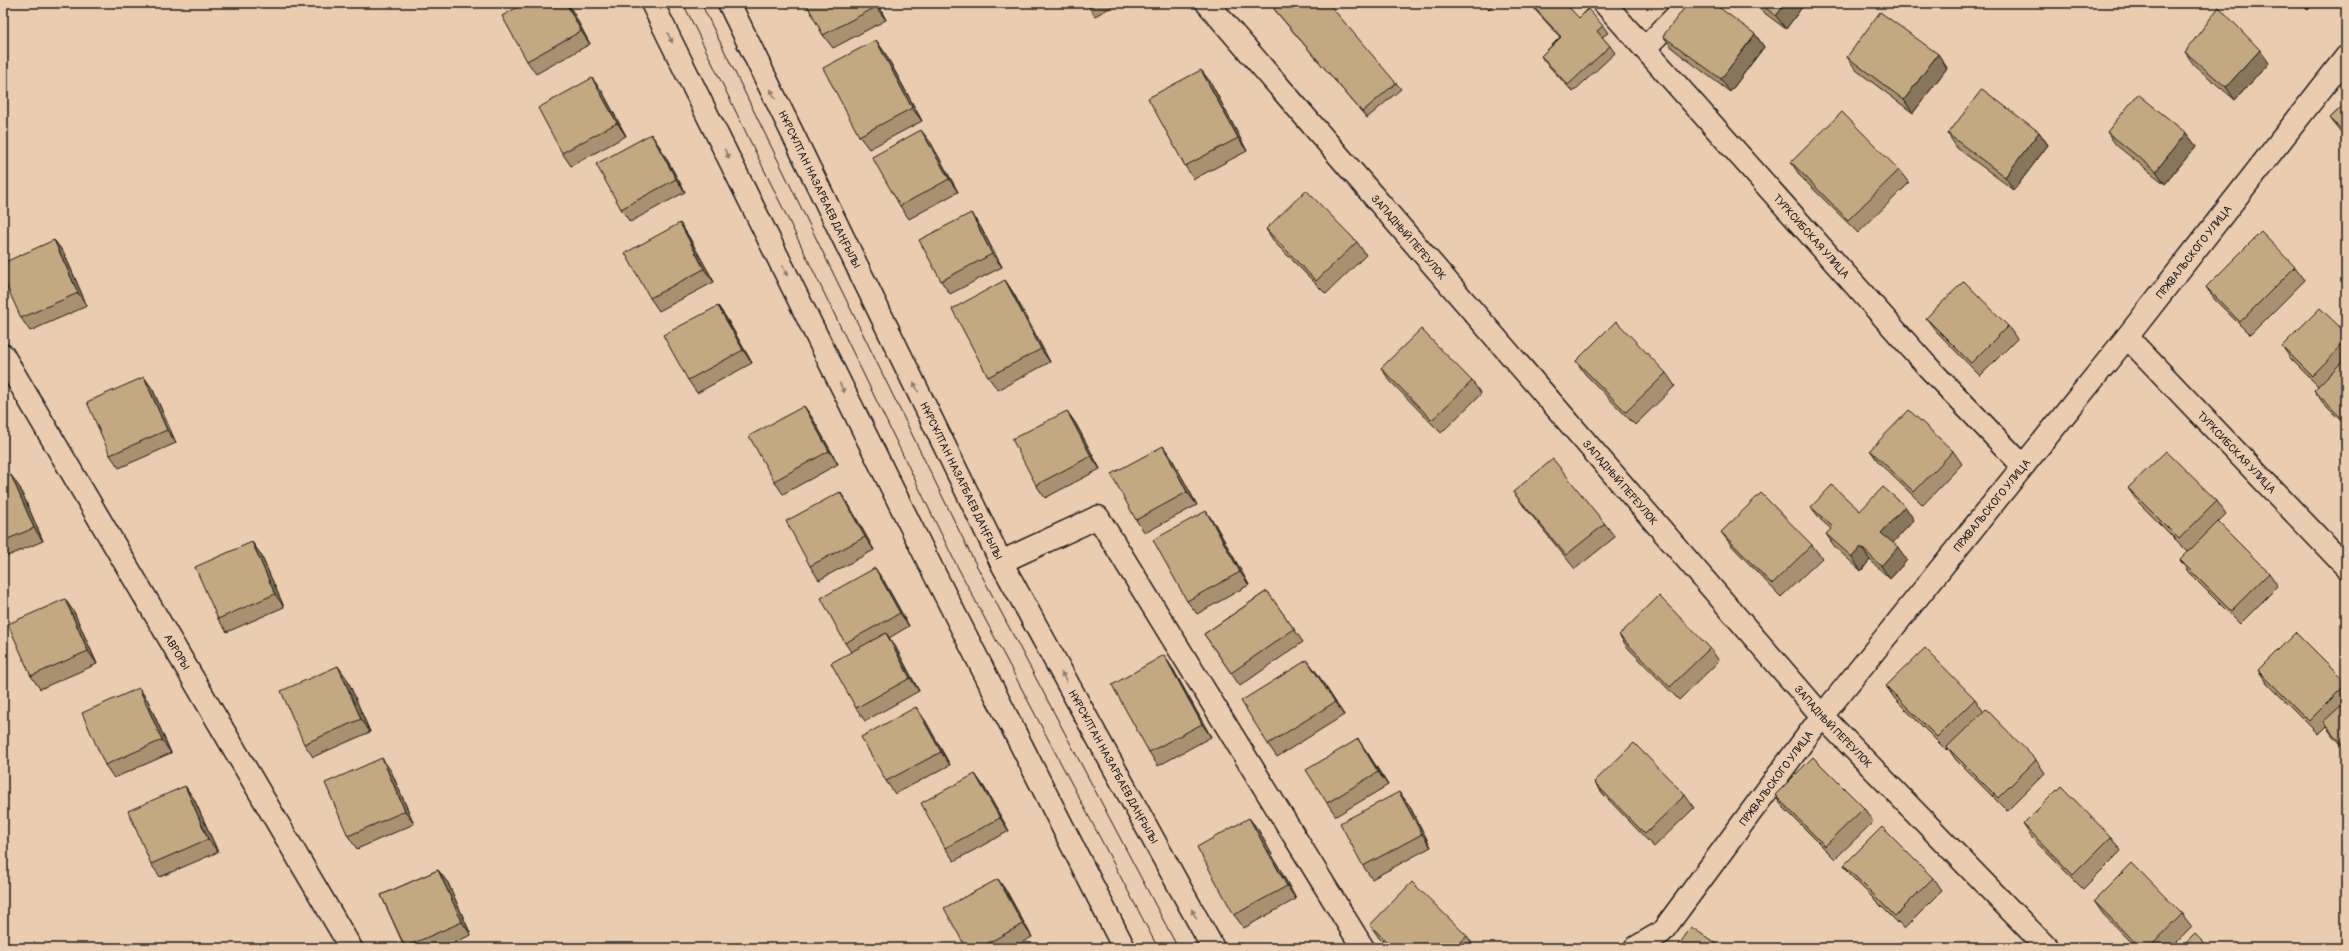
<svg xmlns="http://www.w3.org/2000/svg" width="2349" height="951" font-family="Pangolin,sans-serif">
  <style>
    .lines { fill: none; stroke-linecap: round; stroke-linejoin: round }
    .street-casing { stroke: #1c1c1c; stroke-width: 25 }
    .highway-casing { stroke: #1c1c1c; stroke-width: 25 }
    .street { stroke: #eaccb1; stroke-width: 22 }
    .highway { stroke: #eaccb1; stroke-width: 22 }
    .tram { stroke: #1c1c1c; stroke-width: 1 }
    .wall { fill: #a89170; stroke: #1c1c1c }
    .shaded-wall { fill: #88765b; stroke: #1c1c1c }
    .building { fill: #c3a982; stroke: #1c1c1c }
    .oneway { fill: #8d7d6e }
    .labels { text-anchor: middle; stroke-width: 3.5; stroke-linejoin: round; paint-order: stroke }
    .street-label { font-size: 11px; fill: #1c1c1c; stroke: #eaccb1 }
  </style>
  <rect width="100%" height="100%" fill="#eaccb1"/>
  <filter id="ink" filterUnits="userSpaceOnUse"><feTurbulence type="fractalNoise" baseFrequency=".025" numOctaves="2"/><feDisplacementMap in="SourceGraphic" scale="8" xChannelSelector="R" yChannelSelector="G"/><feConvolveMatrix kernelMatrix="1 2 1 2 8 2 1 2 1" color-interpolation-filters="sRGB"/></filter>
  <g filter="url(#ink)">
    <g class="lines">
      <g class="street-casing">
        <g id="street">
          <path id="s1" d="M1207,3L1822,716L2047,948"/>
          <path id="s2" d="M1604,3L1927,366L2023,466"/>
          <path d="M1645,48L1689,3"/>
          <path id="s3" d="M2127,337L2346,567"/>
          <path id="s4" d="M3,355L351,948"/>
          <path d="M1001,562L1098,517L1363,948"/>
          <path id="s5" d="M1635,948L1662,932L1822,716L2127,337L2346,57"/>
        </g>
      </g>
      <g class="highway-casing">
        <g id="highway">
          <path d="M652,3L935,575L1124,948"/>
          <path id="s6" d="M729,3L1001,562L1213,948"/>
        </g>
      </g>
      <use href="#street" class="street"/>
      <use href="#highway" class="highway"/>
      <g class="tram">
        <path d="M683,3L954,560L1158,948"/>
        <path d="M701,3L971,555L1178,948"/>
      </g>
    </g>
    <g class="wall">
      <path d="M525,3H568L590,44L536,74L527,61Z"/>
      <path d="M806,3H877L886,20L833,48L823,35Z"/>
      <path d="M1086,3H1119L1095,16Z"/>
      <path d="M1482,3H1495L1489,9Z"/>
      <path d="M1751,3H1805L1786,29Z"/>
      <path d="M2299,3H2313L2308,10Z"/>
      <path d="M1532,5L1579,18L1603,26L1608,33L1602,37L1610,46L1615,53L1573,92L1545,62L1541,56L1560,37L1537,12Z"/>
      <path d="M1274,9L1396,83L1401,89L1367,118L1279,15Z"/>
      <path d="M1755,34L1764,47L1730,92L1673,49L1663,36Z"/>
      <path d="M876,40L885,53L922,121L869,149L859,136Z"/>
      <path d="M2185,52L2269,63L2235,100L2194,65Z"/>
      <path d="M1938,54L1947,68L1913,113L1856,70L1847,57Z"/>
      <path d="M1201,70L1211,83L1247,151L1194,179L1185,166Z"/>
      <path d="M602,91L626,136L571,166L562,153Z"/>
      <path d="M2346,103V138L2340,131L2330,118Z"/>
      <path d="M2039,132L2048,145L2014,190L1957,148L1948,134Z"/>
      <path d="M2107,132L2186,133L2196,146L2165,184L2116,145Z"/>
      <path d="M931,143L958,192L909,219L900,206Z"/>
      <path d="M660,147L685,192L630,222L621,209Z"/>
      <path d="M1791,162L1899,170L1909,183L1858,233L1800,176Z"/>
      <path d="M971,213L980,226L1002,267L950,294L941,281Z"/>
      <path d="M680,223L689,237L714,282L659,311L650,298Z"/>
      <path d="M1266,229L1357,242L1366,255L1326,294L1275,243Z"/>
      <path d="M54,240L64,253L87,306L30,331L21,318Z"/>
      <path d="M2295,267L2305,280L2250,335L2215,300L2206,287Z"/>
      <path d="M1005,280L1014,294L1050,362L998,390L988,377Z"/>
      <path d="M718,306L727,319L752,363L697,393L688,380Z"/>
      <path d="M1926,318L2008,326L2017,339L1980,376L1936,331Z"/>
      <path d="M2346,333V426L2323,403L2314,390L2318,386L2291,359L2282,346Z"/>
      <path d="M1576,361L1666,373L1675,386L1635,425L1585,374Z"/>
      <path d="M1381,368L1472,381L1481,394L1441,433L1390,381Z"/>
      <path d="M144,377L153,390L176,443L119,468L110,455Z"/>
      <path d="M804,406L813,419L838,464L783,494L774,481Z"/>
      <path d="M1067,411L1076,424L1100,469L1045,498L1036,485Z"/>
      <path d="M1163,446L1172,459L1197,505L1145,533L1136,520Z"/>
      <path d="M1870,450L1953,451L1962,464L1923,505L1879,463Z"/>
      <path d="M3,478L20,488L43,541L3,558Z"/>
      <path d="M2128,488L2217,501L2226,514L2188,552L2137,501Z"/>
      <path d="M840,492L849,505L874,550L819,580L810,566Z"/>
      <path d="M1513,492L1605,524L1615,537L1575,569L1523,505Z"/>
      <path d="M1811,507L1860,511L1914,520L1892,543L1907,560L1890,579L1870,560L1861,571L1835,547L1826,534L1831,529L1821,520Z"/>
      <path d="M1215,524L1249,585L1197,614L1187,601Z"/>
      <path d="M1721,532L1812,545L1822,558L1781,597L1731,545Z"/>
      <path d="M252,542L261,555L284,607L227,632L218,619Z"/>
      <path d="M2180,560L2269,573L2278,586L2240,624L2189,573Z"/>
      <path d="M884,581L909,626L889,638L895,646L919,691L865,721L856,708L851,652L845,643Z"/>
      <path d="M1267,591L1303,642L1240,686L1204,634Z"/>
      <path d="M74,612L97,664L40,689L31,676Z"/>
      <path d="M1619,635L1710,648L1719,661L1679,700L1628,648Z"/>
      <path d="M1307,660L1344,715L1277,757L1268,744Z"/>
      <path d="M1173,669L1211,737L1158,766L1149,752Z"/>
      <path d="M2258,670L2346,682V750L2333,735L2326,726L2318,734L2267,683Z"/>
      <path d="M347,679L370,732L313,757L304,744Z"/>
      <path d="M1886,686L1975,699L1983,711L2036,760L2045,773L2007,811L1956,760L1948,748L1946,750L1895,699Z"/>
      <path d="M139,688L148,701L171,753L114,778L105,765Z"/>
      <path d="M925,720L950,765L895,794L886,781Z"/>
      <path d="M1367,752L1388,785L1336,816L1327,803Z"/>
      <path d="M391,771L414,824L357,849L348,836Z"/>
      <path d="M975,774L984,787L1009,831L954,861L945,848Z"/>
      <path d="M1594,782L1685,795L1694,808L1654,847L1604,795Z"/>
      <path d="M185,786L194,799L218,852L160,877L151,864Z"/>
      <path d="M1399,792L1409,805L1431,847L1372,879L1363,866Z"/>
      <path d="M1775,795L1864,808L1873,822L1835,859L1784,808Z"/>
      <path d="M1249,818L1259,831L1296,899L1244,928L1234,915Z"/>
      <path d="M2023,824L2111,837L2121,851L2083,889L2032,838Z"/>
      <path d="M1844,865L1933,878L1942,891L1904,929L1853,878Z"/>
      <path d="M438,870L448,883L471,935L442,948H405L381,895Z"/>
      <path d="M1007,892L1032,937L1012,948H966Z"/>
      <path d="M2094,901L2182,914L2192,927L2171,948H2136L2103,914Z"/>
      <path d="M1370,925L1467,936L1475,948H1389L1379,938Z"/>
    </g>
    <g class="shaded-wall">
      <path d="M566,3H568L590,44L581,31Z"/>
      <path d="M874,3H877L886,20L876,7Z"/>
      <path d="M1786,3H1805L1786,29L1776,16Z"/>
      <path d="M2303,3H2313L2308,10Z"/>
      <path d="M1755,34L1764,47L1730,92L1721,79Z"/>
      <path d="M876,40L885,53L922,121L912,108Z"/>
      <path d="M2260,50L2269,63L2235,100L2226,87Z"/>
      <path d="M1938,54L1947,68L1913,113L1904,100Z"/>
      <path d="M1201,70L1211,83L1247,151L1238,138Z"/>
      <path d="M592,78L602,91L626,136L617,123Z"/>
      <path d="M921,130L931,143L958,192L949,179Z"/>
      <path d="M2039,132L2048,145L2014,190L2005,177Z"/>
      <path d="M2186,133L2196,146L2165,184L2156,171Z"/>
      <path d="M651,134L660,147L685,192L676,179Z"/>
      <path d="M971,213L980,226L1002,267L992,254Z"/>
      <path d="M680,223L689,237L714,282L704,269Z"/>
      <path d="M54,240L64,253L87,306L78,293Z"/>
      <path d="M1005,280L1014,294L1050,362L1041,349Z"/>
      <path d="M718,306L727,319L752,363L743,350Z"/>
      <path d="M144,377L153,390L176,443L167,430Z"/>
      <path d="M804,406L813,419L838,464L829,451Z"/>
      <path d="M1067,411L1076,424L1100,469L1091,456Z"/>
      <path d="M1163,446L1172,459L1197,505L1187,492Z"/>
      <path d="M11,475L20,488L43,541L34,528Z"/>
      <path d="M840,492L849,505L874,550L865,537Z"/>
      <path d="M1905,506L1914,520L1890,546L1881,533Z"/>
      <path d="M1206,511L1215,524L1249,585L1240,572Z"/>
      <path d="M252,542L261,555L284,607L275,594Z"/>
      <path d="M1861,547L1870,560L1861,571L1852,557Z"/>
      <path d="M1898,547L1907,560L1890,579L1881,566Z"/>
      <path d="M875,568L884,581L909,626L900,613Z"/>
      <path d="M65,599L74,612L97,664L88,651Z"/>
      <path d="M886,633L895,646L919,691L910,678Z"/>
      <path d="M1164,655L1173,669L1211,737L1202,724Z"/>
      <path d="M1307,660L1317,673L1344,715L1335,702Z"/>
      <path d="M338,666L347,679L370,732L361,719Z"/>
      <path d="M139,688L148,701L171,753L162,740Z"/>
      <path d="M916,707L925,720L950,765L941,752Z"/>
      <path d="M1358,739L1367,752L1388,785L1378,772Z"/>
      <path d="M382,758L391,771L414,824L405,811Z"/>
      <path d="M975,774L984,787L1009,831L1000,818Z"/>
      <path d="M185,786L194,799L218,852L208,839Z"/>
      <path d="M1399,792L1409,805L1431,847L1422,834Z"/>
      <path d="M1249,818L1259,831L1296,899L1287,886Z"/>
      <path d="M438,870L448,883L471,935L462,922Z"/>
      <path d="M998,879L1007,892L1032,937L1023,924Z"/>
    </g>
    <g class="building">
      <path d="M525,3H566L581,31L527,61L502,16Z"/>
      <path d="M806,3H874L876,7L823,35Z"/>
      <path d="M1281,3H1328L1396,83L1362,112L1274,9Z"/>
      <path d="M1535,3H1565L1579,18L1588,9L1603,26L1597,31L1610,46L1568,85L1541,56L1561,37L1532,5Z"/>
      <path d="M1688,3H1713L1755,34L1721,79L1663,36Z"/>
      <path d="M1759,3H1786L1776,16Z"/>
      <path d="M2219,7L2260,50L2226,87L2185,52Z"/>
      <path d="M1880,12L1938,54L1904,100L1847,57Z"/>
      <path d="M876,40L912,108L859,136L823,68Z"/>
      <path d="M1201,70L1238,138L1185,166L1148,98Z"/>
      <path d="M592,78L617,123L562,153L538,108Z"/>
      <path d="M1982,89L2039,132L2005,177L1948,134Z"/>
      <path d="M2138,94L2186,133L2156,171L2107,132Z"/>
      <path d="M2346,103V134L2330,118Z"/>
      <path d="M1842,112L1899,170L1848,220L1791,162Z"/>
      <path d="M921,130L949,179L900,206L872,157Z"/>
      <path d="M651,134L676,179L621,209L596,164Z"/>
      <path d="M1306,190L1357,242L1316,281L1266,229Z"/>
      <path d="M971,213L992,254L941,281L919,240Z"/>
      <path d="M680,223L704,269L650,298L625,253Z"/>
      <path d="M2261,232L2295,267L2240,322L2206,287Z"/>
      <path d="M54,240L78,293L21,318L3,278V263Z"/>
      <path d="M1005,280L1041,349L988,377L952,309Z"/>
      <path d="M1964,281L2008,326L1971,363L1926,318Z"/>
      <path d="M718,306L743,350L688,380L663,335Z"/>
      <path d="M2320,308L2346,333V341L2312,376L2282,346Z"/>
      <path d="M1616,321L1666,373L1626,412L1576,361Z"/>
      <path d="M1421,329L1472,381L1432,420L1381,368Z"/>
      <path d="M2346,358V417L2343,420L2314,390Z"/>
      <path d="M144,377L167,430L110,455L87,402Z"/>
      <path d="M804,406L829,451L774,481L749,436Z"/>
      <path d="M1909,410L1953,451L1914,492L1870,450Z"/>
      <path d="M1067,411L1091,456L1036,485L1012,439Z"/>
      <path d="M1163,446L1187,492L1136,520L1111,474Z"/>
      <path d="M2166,451L2217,501L2179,539L2128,488Z"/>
      <path d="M1553,459L1605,524L1566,555L1513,492Z"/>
      <path d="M11,475L34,528L3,541V478Z"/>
      <path d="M1832,485L1860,511L1883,487L1905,506L1881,533L1898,547L1881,566L1861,547L1852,557L1826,534L1833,527L1811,507Z"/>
      <path d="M840,492L865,537L810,566L786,521Z"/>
      <path d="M1761,493L1812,545L1772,584L1721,532Z"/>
      <path d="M1206,511L1240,572L1187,601L1153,540Z"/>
      <path d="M2218,522L2269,573L2231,611L2180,560Z"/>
      <path d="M252,542L275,594L218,619L195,567Z"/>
      <path d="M875,568L900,613L845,643L821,598Z"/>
      <path d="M1267,591L1294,629L1231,673L1204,634Z"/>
      <path d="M1659,596L1710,648L1670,687L1619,635Z"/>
      <path d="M65,599L88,651L31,676L8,624Z"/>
      <path d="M2296,632L2346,682V684L2309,721L2258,670Z"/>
      <path d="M886,633L910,678L856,708L831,663Z"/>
      <path d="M1925,648L1975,699L1937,737L1886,686Z"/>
      <path d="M1164,655L1202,724L1149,752L1112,685Z"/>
      <path d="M1307,660L1335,702L1268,744L1241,701Z"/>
      <path d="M338,666L361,719L304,744L281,691Z"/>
      <path d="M139,688L162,740L105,765L82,713Z"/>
      <path d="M2346,701V747L2323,722Z"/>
      <path d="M916,707L941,752L886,781L861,737Z"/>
      <path d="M1986,709L2036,760L1998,798L1947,747Z"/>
      <path d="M1358,739L1378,772L1327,803L1306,770Z"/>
      <path d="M1634,743L1685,795L1645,834L1594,782Z"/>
      <path d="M1813,757L1864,808L1825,846L1775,795Z"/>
      <path d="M382,758L405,811L348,836L325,783Z"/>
      <path d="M975,774L1000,818L945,848L921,803Z"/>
      <path d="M185,786L208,839L151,864L128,811Z"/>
      <path d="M2061,786L2111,837L2073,875L2023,824Z"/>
      <path d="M1399,792L1422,834L1363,866L1340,823Z"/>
      <path d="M1249,818L1287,886L1234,915L1197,847Z"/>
      <path d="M1882,827L1933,878L1895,916L1844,865Z"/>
      <path d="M2132,863L2182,914L2149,948H2140L2094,901Z"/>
      <path d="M438,870L462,922L405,947L381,895Z"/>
      <path d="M998,879L1023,924L979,948H966L944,908Z"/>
      <path d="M1412,882L1467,936L1455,948H1393L1370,925Z"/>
      <path d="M1691,927L1723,948H1677Z"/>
      <path d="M2195,934L2209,948H2181Z"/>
      <path d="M1317,945L1319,948H1312Z"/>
    </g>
    <defs><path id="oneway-solid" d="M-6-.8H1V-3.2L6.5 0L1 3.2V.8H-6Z"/></defs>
    <g class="oneway">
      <use href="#oneway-solid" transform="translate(670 38) rotate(64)"/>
      <use href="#oneway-solid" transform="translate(773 94) rotate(-116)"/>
      <use href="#oneway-solid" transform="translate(727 154) rotate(64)"/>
      <use href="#oneway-solid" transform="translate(785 271) rotate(64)"/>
      <use href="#oneway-solid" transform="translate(916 387) rotate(-116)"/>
      <use href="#oneway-solid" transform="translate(842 388) rotate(64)"/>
      <use href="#oneway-solid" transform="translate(1064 677) rotate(-119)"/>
      <use href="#oneway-solid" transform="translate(1194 914) rotate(-119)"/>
    </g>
  </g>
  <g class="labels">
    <g class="street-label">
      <text dy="4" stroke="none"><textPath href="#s6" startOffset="207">НҰРСҰЛТАН НАЗАРБАЕВ ДАҢҒЫЛЫ</textPath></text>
      <text dy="4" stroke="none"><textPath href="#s2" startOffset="312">ТУРКСИБСКАЯ УЛИЦА</textPath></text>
      <text dy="4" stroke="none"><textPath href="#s1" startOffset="309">ЗАПАДНЫЙ ПЕРЕУЛОК</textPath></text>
      <text dy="4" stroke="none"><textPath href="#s5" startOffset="895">ПРЖВАЛЬСКОГО УЛИЦА</textPath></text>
      <text dy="4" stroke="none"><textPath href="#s3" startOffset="159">ТУРКСИБСКАЯ УЛИЦА</textPath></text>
      <text dy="4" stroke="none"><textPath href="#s6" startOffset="531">НҰРСҰЛТАН НАЗАРБАЕВ ДАҢҒЫЛЫ</textPath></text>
      <text dy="4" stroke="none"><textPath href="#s1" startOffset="633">ЗАПАДНЫЙ ПЕРЕУЛОК</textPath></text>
      <text dy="4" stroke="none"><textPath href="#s5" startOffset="571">ПРЖВАЛЬСКОГО УЛИЦА</textPath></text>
      <text dy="4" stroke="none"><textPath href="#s4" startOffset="344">АВРОРЫ</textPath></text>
      <text dy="4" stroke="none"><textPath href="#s1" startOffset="957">ЗАПАДНЫЙ ПЕРЕУЛОК</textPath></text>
      <text dy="4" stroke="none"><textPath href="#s6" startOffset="855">НҰРСҰЛТАН НАЗАРБАЕВ ДАҢҒЫЛЫ</textPath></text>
      <text dy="4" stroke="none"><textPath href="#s5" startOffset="223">ПРЖВАЛЬСКОГО УЛИЦА</textPath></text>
    </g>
  </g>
  <rect width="2349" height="951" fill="none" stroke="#eaccb1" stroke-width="16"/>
  <rect x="8" y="8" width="2333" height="935" fill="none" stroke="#1c1c1c" stroke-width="1.5" filter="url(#ink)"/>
</svg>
